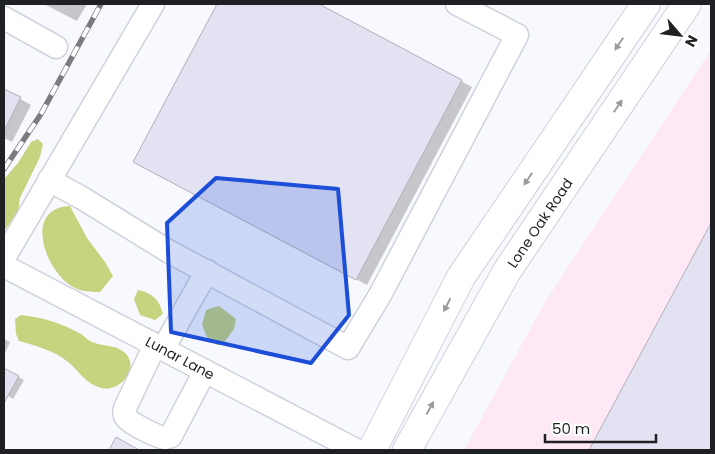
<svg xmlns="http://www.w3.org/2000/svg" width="715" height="454" font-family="Poppins,sans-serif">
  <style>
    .industrial { fill: #ffe8f5 }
    .forest { fill: #c6d37f }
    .shadow { fill: #0003 }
    .building { fill: #e3e2f2; stroke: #b0b0b8 }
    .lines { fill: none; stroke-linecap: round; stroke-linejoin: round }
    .minor-casing { stroke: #ced2da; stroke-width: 25 }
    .major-casing { stroke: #ced2da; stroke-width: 30 }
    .minor { stroke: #fff; stroke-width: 22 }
    .major { stroke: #fff; stroke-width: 28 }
    .rail-casing { stroke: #7a7c80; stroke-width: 5.5 }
    .rail { stroke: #fff; stroke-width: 4; stroke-dasharray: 11; stroke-linecap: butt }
    .oneway { fill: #9a9b9c }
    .marked { fill: #1d4ed8; fill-opacity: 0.2; stroke: #1d4ed8; stroke-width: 4; stroke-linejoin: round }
    .labels { text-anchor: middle; stroke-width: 4; stroke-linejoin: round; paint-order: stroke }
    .street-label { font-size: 14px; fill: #1f2023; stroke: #fff }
  </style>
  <rect width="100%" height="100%" fill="#f7f9fe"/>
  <path class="industrial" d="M711,50V450H464L545,302Z"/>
  <g class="forest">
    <path d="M38,139L43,144L40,157L20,198L18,212L4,231V179L18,163L31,142Z"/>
    <path d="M70,206L87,238L105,262L113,276L100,292C92,292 85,292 77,289C46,276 21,208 70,206Z"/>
    <path d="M138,290C152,293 159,299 163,314L155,320L140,315L134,299Z"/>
    <path d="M219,306L236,319L234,329L223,344L217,345L207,337L202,325L206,310Z"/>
    <path d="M21,315C42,317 61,323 79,333C84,335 87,340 92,342C103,347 118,344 127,355C139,371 118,393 101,388C86,384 79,371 68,362C53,350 37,346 19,341L16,334L15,319Z"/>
  </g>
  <g class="shadow">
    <path d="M44,4H87L77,21Z"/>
    <path d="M219,4H316L472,87L367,285L135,161Z"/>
    <path d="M4,90L31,105L12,142L4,138Z"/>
    <path d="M711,225V450H591Z"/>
    <path d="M4,339L10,342L4,355Z"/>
    <path d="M4,369L24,380L13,399L4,393Z"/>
  </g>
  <g class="building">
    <path d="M217,4H319L462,80L356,280L133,162Z"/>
    <path d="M4,89L21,97L4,131Z"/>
    <path d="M711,223V450H589Z"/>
    <path d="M4,368L19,376L4,403Z"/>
    <path d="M116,437L139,450H109Z"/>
  </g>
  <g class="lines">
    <g class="minor-casing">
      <g id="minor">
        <path d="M4,18L56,47"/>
        <path d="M49,180L82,198L168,251L348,348L380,295L517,35L457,4"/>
        <path d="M4,258L153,4"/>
        <path d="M4,266L356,450"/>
        <path d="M155,345L125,408C124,411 124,413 125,416C128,423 158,437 165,438L171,436L174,430L205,371"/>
        <path d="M163,349L207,271"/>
      </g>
    </g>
    <g class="major-casing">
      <g id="major">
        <path d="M372,450L461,277L646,4"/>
        <path d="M407,450L507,271L687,4"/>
      </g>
    </g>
    <use href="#minor" class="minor"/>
    <use href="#major" class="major"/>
    <g class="rail-casing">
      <path id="rail" d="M4,169L41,114L101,4"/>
    </g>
    <use href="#rail" class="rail"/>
  </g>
  <defs><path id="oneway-solid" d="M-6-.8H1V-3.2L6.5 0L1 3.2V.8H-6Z" transform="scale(1.25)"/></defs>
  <g class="oneway">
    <use href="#oneway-solid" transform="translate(619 44) rotate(124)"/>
    <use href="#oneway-solid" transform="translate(618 106) rotate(-56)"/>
    <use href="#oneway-solid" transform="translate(528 179) rotate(124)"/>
    <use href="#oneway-solid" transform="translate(447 305) rotate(117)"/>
    <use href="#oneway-solid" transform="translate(430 408) rotate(-61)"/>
  </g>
  <path class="marked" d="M216,178L338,189L349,315L311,363L171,332L167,223Z"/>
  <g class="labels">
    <g class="street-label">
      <text transform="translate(540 223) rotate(-56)" y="5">Lone Oak Road</text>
      <text transform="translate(180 358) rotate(28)" y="5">Lunar Lane</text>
    </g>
  </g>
  <rect width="715" height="454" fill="none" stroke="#1f2023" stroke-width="10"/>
  <g transform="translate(680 35) rotate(118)" stroke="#ffffff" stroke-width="4" paint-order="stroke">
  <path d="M0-4L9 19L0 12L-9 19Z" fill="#1f2023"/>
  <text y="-8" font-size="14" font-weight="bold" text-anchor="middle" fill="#1f2023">N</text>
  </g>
  <path d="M545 434v8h111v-8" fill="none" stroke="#1f2023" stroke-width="2.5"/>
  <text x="552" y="434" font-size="15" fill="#1f2023" stroke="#ffffff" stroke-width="4" paint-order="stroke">50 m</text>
</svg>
